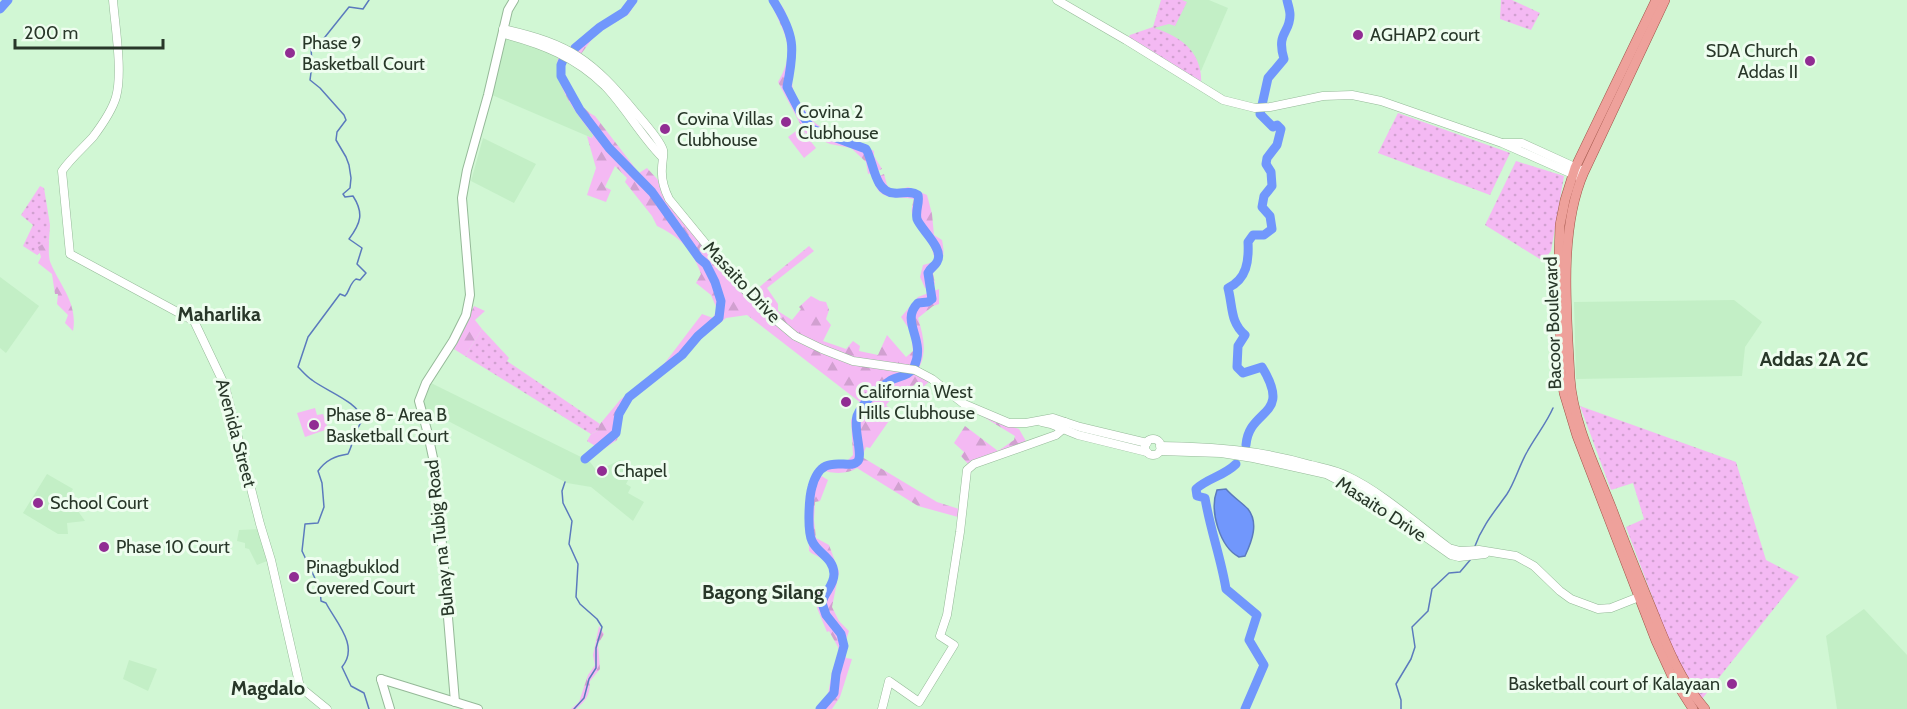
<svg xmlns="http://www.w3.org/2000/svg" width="1907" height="709" font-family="Cabin,sans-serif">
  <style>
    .built { fill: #c3efc6 }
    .grass { fill: url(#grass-dots) }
    .forest { fill: url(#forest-firs) }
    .park { fill: #f4b9f3 }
    .water { fill: #7197fc; stroke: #5b7abd; stroke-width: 1.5 }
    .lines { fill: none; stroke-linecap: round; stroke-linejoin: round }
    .stream { stroke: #5b7abd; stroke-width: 1.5 }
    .river { stroke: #7197fc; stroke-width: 9 }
    .tertiary-casing { stroke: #95b998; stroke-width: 9 }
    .secondary-casing { stroke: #95b998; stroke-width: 10 }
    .primary-casing { stroke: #a25348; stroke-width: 10 }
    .tertiary { stroke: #fff; stroke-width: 8 }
    .secondary { stroke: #fff; stroke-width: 8 }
    .primary { stroke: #eea19b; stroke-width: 9 }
    .poi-dot { fill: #912c93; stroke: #eefdef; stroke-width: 2 }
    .labels { text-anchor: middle; stroke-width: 6; stroke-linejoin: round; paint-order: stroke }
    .poi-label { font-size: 18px; fill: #283729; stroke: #eefdef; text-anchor: start }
    .street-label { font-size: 18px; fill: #283729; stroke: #eefdef }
    .neighbourhood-label { font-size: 20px; font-weight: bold; fill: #283729; stroke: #eefdef }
  </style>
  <defs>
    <pattern id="grass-dots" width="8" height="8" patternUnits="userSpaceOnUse" patternTransform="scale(1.5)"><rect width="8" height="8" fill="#f4b9f3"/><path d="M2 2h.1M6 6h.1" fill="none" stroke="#d1a0d0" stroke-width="1.8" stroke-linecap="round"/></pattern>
    <pattern id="forest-firs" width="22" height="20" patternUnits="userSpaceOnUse" patternTransform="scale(1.5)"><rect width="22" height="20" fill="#f4b9f3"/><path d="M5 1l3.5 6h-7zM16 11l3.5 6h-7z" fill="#d1a0d0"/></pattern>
  </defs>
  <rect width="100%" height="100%" fill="#d1f7d4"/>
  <g class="built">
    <path d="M1161,0H1209L1228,8L1201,71L1153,28Z"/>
    <path d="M507,36L559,55L558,77L579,115L593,135L592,138L492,95Z"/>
    <path d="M483,138L536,164L514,203L471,181Z"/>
    <path d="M0,277L39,306L6,353L0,348Z"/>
    <path d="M1734,300L1762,322L1745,347L1742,376L1576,379L1574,302Z"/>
    <path d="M431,383L581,457L590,462L597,471L620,460L634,469L626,484L631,487L628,493L644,502L633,521L591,487L567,483L425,409L424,399Z"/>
    <path d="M47,474L73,489L68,497L85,521L67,523L68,534H58L23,513Z"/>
    <path d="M259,529L267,561L257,565L249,549L245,548V543L237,541L239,530Z"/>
    <path d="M1864,609L1907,655V709H1837L1826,636Z"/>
    <path d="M129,660L157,669L148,691L123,679Z"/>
  </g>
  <g class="grass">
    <path d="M1161,0H1182L1187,2L1175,26L1169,24L1154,28C1183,37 1204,54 1201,87L1126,40L1130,35L1153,27Z"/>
    <path d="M1501,0H1512L1540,13L1531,30L1500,19Z"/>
    <path d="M1398,113L1510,153L1490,195L1378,153Z"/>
    <path d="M1516,161L1564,176L1551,251L1543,261L1485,225Z"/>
    <path d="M40,186L44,188L50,225L49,240L39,247L41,252L37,255L23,246L33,225L21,215Z"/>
    <path d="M482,329L509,358L507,361L600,424L597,431L591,434L465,356Z"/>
    <path d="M1580,406L1736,462L1766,560L1799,577L1702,699L1673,652L1626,527L1644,519L1633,483L1611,490Z"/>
  </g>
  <g class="forest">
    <path d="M630,0H636L629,14L596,34L581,54L570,47L625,8Z"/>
    <path d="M770,0H777L784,9L793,34L795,54L792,81L793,91L804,109L814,122L822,128L836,131L843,137L874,151V156L882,169L868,174L866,162L851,148L830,144L805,133L778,82C799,47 782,32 770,0Z"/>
    <path d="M559,55L567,59L563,74C572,89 580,109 595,116L639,173L647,168L658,180L661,192L669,205L746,298L809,246L814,251L767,288L778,304V311L792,320L801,309L799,307L811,296L820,301L826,302L829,310L826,319L831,325L823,341L846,349L853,341L860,346L859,351L878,355L887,335L906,357L913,351L911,332L901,317L918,297L939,289V304L933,306L918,318C924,338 928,355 916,373L930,381L923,387L917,382L905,394L900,389L886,405L892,411L890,413L893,415L870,448L866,447L862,457L937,502L959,509L958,517L918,506L857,468C847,475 828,474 818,468L828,462L847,461L853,455L851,420L861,403L747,315L726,318L703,337L684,358L630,400L624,408L617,440L602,450L587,441L591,434L597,431L600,424L620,400L664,364L702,314L713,318L717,309L711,295L696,283L701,274C692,249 680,237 657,226L652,216L625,182L627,178L615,166L605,187L611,190L606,202L587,195L596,168L587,136L592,138L593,135C578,115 550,82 559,55Z"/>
    <path d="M884,174L887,185L891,189L899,190L908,187L927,195L932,214L934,235L942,240C945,255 944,262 933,273L935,284L925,288L920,277L923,265L934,262C936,242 915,232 912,213C911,209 913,203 914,199C894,195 880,203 873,179Z"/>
    <path d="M49,240C49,248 48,258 51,264C61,287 78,304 73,331L65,323L68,315L57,304L58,294H55L52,274L38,263L41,257L38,247Z"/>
    <path d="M474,306L485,311L475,320L482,329L465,356L454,349Z"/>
    <path d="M982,416L1019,429L1027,443L968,464L961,456L964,452L954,443L965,426L998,451L1014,440L1015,436Z"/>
    <path d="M815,472L828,480L820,501L815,502L814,520L816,538L829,545L839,572L832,607L839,621L849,631L846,640V658L852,659L840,697L832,709H816L828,694L832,672L839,653L838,647L829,631L827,632L817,608V587L830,588C832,578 832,566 822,559C817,555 813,555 809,551L808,487Z"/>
    <path d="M599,626L604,634L598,644L600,669L590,681C590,695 586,701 576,709H571L579,702L588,675L595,665L593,655Z"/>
  </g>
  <g class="park">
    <path d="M800,128L816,148L804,158L788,137Z"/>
    <path d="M315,408L317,415L323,414L328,429L305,437L297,413Z"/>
  </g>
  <path class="water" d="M1226,489C1233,497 1241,502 1248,509C1259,523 1252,541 1245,556L1239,557C1220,547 1209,511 1217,490Z"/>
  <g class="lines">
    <g class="stream">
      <path d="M369,0L363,9L349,7L321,42L311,47L312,65L310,80L320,88L344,115L346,120L337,132L336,140L346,157L349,165L351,178L350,188L343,194L345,197L353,196C364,213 361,223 349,239L362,248L357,264L366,273L360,280L356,279C349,284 350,291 345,296L340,294L308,337L298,367C303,372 307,377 312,380C326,391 359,402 363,420C354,430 354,442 348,454C335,456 326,460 318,471L322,483L324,507L318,523L305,524L302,551L320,589L321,601L326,603C335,621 360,646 342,667L351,686L364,693L369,709"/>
      <path d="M565,482L562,491L563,503L572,521L569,544L578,564L576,597L580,604L597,619L602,627L596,648V668L589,679L584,698L574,709"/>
      <path d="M1475,546C1482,526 1495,511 1507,494C1515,482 1519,466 1527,452C1535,437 1546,424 1553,408"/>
      <path d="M1401,709V700L1396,684L1411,659L1415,647L1412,627L1428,611L1432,589L1449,573L1460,572L1471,559"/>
    </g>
    <g class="river">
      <path d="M773,0C795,35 795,48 787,87L800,112L812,129L866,149C874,162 874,192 894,193C903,194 910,190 918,195C920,203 915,210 917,219C921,230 945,249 937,262C935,266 930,268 928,273L932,299L928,302L918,303C899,322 927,339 914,367C909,376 900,376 891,380C878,388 863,402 857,416C853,428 863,454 858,461C849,472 822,449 812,487C809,497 807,531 812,541C817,553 834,558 834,574C834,586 824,592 822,603L826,615L841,634L844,646L836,674L834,693L820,709"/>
      <path d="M0,9L8,0"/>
      <path d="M575,48L600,27L624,12L633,0"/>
      <path d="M564,58L561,65V76L580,110L609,148L652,192L699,258L706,264L715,282L721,301L719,318L698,336L682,355L629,397L619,414L616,433L585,459"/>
      <path d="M1246,445C1249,407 1293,418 1262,367L1243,373L1237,367L1238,346L1245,335C1230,322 1233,307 1228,288C1247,279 1249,261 1248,242L1253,235H1264L1272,229L1270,216L1262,207L1264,196L1272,186L1271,172L1266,164L1267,158L1277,145L1281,129L1277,125L1273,127L1260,114L1268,78L1284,59C1276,32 1290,34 1290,15C1290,10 1288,5 1287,0"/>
      <path d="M1236,464C1224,476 1208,478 1196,489L1197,496L1205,498C1210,529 1221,558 1226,589L1257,615L1249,640L1264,665L1245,709"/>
    </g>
    <g class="tertiary-casing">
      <g id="tertiary">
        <path d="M113,0C115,26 123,72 116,97C112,111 102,125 93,137C83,148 71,158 62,171L70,254L194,321L225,386L260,524L271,560L300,687L327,709"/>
        <path d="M1057,0L1126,40L1223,100L1255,108L1270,107L1323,96L1352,95L1381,101L1502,143L1577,176"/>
        <path d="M503,29C571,44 592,60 636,113C643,121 660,140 663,150C664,155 662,163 662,168C661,180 664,189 669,199L737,282L770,315L795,336L822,349L853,361L915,370L932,379L964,404L1009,423H1026L1053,418L1080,427L1147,443"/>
        <path d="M504,34C542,44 576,57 605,86C626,108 641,136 662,157"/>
        <path d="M1504,143H1522L1579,169"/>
        <path d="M1042,422L1051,424L1078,435L1147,452"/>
        <circle cx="1153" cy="447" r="8"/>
        <path d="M1160,446C1214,447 1260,450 1311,465C1323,468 1336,470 1347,476C1380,491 1418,525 1449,548L1460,551L1479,550L1516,556L1534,566L1560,591L1571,599L1598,609L1611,608L1644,595"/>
        <path d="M1160,451L1221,453L1253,458L1326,474L1365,494L1451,555L1459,557L1485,554"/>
        <path d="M882,709L889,681L919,702L954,645L940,636L947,615L960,532L967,470L974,464L1056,435L1063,429L1065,422"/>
      </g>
    </g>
    <g class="secondary-casing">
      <g id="secondary">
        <path d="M381,679L478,709"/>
        <path d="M381,679L390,709"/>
        <path d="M455,702L436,472L428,434L419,401L426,383L453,341L466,315L470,295L462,198L467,170L488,95L508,10L514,0"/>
      </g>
    </g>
    <g class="primary-casing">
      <g id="primary">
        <path d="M1656,0L1575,168L1565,200L1560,225L1559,255L1561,372L1564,393L1577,436L1656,641L1672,676L1693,709"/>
        <path d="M1665,0L1584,172C1558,231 1567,314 1570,378C1573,423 1596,468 1612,509C1625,544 1639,578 1653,612C1667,647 1680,680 1705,709"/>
      </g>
    </g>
    <use href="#tertiary" class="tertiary"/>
    <use href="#secondary" class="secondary"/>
    <use href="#primary" class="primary"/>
  </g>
  <g class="poi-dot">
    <circle cx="1358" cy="35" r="6"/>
    <circle cx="290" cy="53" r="6"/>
    <circle cx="1810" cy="61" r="6"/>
    <circle cx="786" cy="122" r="6"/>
    <circle cx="665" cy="129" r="6"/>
    <circle cx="846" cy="402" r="6"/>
    <circle cx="314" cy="425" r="6"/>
    <circle cx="602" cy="471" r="6"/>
    <circle cx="38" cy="503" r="6"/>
    <circle cx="104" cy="547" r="6"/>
    <circle cx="294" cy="577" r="6"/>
    <circle cx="1732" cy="684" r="6"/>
  </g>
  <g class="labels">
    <g class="poi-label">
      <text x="1370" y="41">AGHAP2 court</text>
      <text x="302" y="49">Phase 9<tspan x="302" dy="21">Basketball Court</tspan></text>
      <text x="1798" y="57" text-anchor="end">SDA Church<tspan x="1798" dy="21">Addas II</tspan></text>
      <text x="798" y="118">Covina 2<tspan x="798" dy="21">Clubhouse</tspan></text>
      <text x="677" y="125">Covina Villas<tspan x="677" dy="21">Clubhouse</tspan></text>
      <text x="858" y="398">California West<tspan x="858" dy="21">Hills Clubhouse</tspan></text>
      <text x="326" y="421">Phase 8- Area B<tspan x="326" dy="21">Basketball Court</tspan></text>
      <text x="614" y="477">Chapel</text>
      <text x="50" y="509">School Court</text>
      <text x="116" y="553">Phase 10 Court</text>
      <text x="306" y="573">Pinagbuklod<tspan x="306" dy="21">Covered Court</tspan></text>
      <text x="1720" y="690" text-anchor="end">Basketball court of Kalayaan</text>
    </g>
    <g class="street-label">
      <text transform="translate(742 282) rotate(47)" y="6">Masaito Drive</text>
      <text transform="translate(1553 323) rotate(-92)" y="6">Bacoor Boulevard</text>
      <text transform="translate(236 433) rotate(75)" y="6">Avenida Street</text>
      <text transform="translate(1381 509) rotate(33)" y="6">Masaito Drive</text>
      <text transform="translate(440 538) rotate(-96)" y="6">Buhay na Tubig Road</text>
    </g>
    <g class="neighbourhood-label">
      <text x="219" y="321">Maharlika</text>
      <text x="1814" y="366">Addas 2A 2C</text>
      <text x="763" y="599">Bagong Silang</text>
      <text x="268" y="695">Magdalo</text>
    </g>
  </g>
  <path d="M15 39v9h148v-9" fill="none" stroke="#283729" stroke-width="3"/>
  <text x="24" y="39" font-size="18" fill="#283729" stroke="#eefdef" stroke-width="4.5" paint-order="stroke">200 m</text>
</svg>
